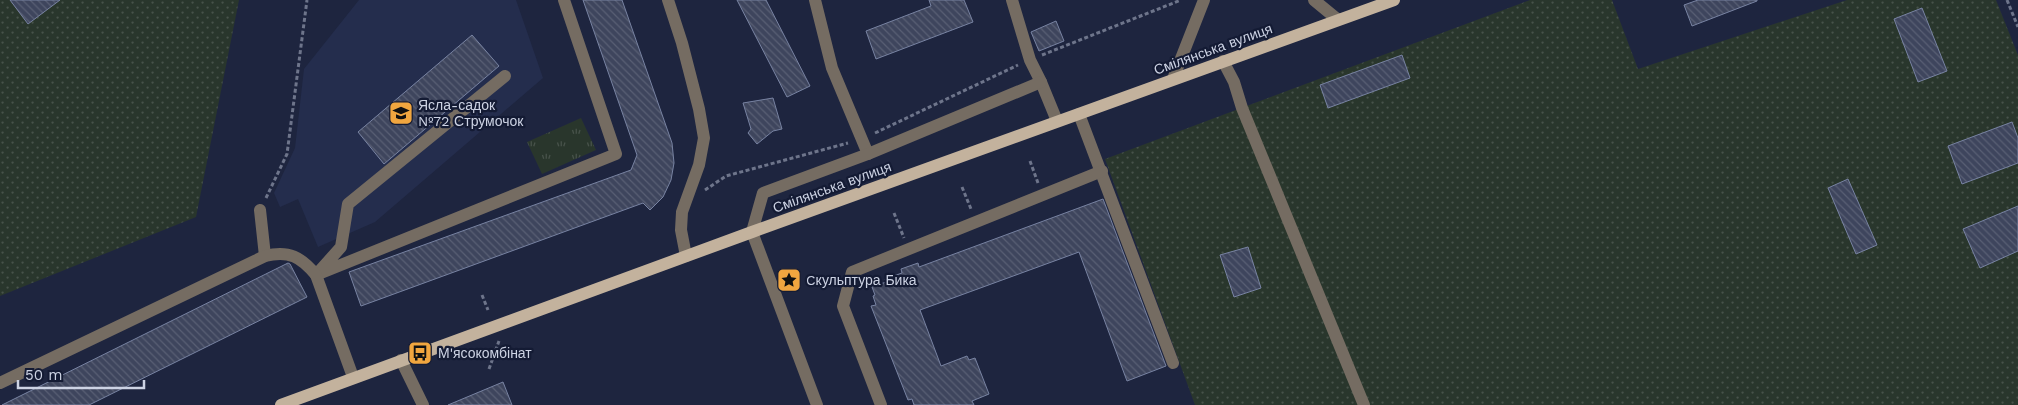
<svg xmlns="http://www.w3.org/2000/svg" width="2018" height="405" font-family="'Work Sans',sans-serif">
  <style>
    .built { fill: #242d4d }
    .grass { fill: url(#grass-dots) }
    .park { fill: url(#park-tufts) }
    .building { fill: url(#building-back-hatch); stroke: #7883a2 }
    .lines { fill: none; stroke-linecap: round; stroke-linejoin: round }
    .path { stroke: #6e758b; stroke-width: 3; stroke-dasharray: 4 2.5; stroke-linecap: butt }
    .minor { stroke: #756c62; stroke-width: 12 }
    .major { stroke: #c3b29d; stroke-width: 12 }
    .labels { text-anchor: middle; stroke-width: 4.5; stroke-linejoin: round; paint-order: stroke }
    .street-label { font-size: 14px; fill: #cdd3e4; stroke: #141b34 }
    .poi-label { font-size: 14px; fill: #cdd3e4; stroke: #141b34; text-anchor: start }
  </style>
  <defs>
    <pattern id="grass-dots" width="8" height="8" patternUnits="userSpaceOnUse" patternTransform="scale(1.25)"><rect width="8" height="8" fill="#29362c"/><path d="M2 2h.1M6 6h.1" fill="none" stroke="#47524a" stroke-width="1.8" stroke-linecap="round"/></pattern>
    <pattern id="park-tufts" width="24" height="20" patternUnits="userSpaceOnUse" patternTransform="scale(1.25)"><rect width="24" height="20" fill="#29362c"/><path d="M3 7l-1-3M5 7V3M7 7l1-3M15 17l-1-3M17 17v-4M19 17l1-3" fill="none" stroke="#47524a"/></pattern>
    <pattern id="building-back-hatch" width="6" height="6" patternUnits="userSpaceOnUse" patternTransform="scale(1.25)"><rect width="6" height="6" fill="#3e455d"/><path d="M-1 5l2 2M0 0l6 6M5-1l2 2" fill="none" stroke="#595f74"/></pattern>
  </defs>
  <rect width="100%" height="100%" fill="#1e253f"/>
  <path class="built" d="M359,0H516L543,78L375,222L318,247L298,199L280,207L274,193L295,148L304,69Z"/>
  <g class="grass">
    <path d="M0,0H239L196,217L0,296Z"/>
    <path d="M1530,0H1612L1638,69L1847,0H1996L2018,55V405H1195L1105,159Z"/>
  </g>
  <path class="park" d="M581,118L596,150L542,174L527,142Z"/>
  <g class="building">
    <path d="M10,0H60L28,24Z"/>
    <path d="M583,0H622L672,143L674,163L671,180L663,197L650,210L643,203L361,306L349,272L631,170L637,155Z"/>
    <path d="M737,0H766L810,86L787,97Z"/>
    <path d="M929,0H964L973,22L876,59L866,31L931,6Z"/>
    <path d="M1698,0H1757V1L1692,26L1684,5Z"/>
    <path d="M1922,8L1947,71L1918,82L1894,19Z"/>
    <path d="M1056,21L1064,41L1039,51L1031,32Z"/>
    <path d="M472,35L499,66L384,164L358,132Z"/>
    <path d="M1402,55L1410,78L1328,108L1320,85Z"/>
    <path d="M773,98L782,129L773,131L757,144L748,133L751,129L743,103Z"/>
    <path d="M2012,122L2018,138V163L1962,184L1948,146Z"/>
    <path d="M1848,179L1877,245L1856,254L1828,188Z"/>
    <path d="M1103,199L1166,366L1127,381L1079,252L920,310L941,366L967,356L969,360L975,358L989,394L972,401L974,405H914L912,399L908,400L871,306L876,305L873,296L875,295L872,287L886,282L885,279L902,273L901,269L918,263L919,267Z"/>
    <path d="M2018,206V251L1980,268L1963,229Z"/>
    <path d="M1248,247L1261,288L1234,297L1220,255Z"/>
    <path d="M288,263L290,264L307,297L89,405H2Z"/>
    <path d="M503,382L512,405H448Z"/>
  </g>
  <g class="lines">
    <g class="path">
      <path d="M2007,0L2018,27"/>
      <path d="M1042,55L1181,0"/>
      <path d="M875,133L1018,65"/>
      <path d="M1030,161L1038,183"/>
      <path d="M962,187L971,209"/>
      <path d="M705,190L726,176L848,143"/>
      <path d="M266,198L287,154L307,0"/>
      <path d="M894,213L904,238"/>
      <path d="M482,295L488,310"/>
      <path d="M489,369L499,341"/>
    </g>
    <g class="minor">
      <path d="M668,0L682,43L699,109L704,138L699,165L682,212L681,230L686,256"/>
      <path d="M815,0L832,68L868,154"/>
      <path d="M1012,0L1030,60L1041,82L1057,121"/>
      <path d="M1314,0L1337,19"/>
      <path d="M1223,61L1234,82L1242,108L1364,405"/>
      <path d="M505,76L348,204L341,247L316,275L616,154L564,0"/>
      <path d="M1173,79L1204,0"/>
      <path d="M1079,114L1173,363"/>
      <path d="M260,210L265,256"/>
      <path d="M401,360L423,405"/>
      <path d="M0,383L265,256C289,250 301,257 316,275L353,377"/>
      <path d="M817,405L752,232L763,193L868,154L1041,82"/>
      <path d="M881,405L843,306L852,272L1102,171"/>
    </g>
    <path class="major" d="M281,405L752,232L1394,0"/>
  </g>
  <defs>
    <g id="school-square" transform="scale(1.25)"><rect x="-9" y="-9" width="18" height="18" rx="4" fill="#f1a63f" stroke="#141b34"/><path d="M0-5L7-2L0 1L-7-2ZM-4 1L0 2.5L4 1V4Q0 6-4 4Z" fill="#111"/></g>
    <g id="sight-square" transform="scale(1.25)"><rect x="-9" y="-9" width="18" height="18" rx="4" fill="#f1a63f" stroke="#141b34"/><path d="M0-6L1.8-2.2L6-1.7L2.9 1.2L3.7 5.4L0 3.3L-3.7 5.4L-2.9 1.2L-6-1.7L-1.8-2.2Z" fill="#111"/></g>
    <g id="bus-square" transform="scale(1.25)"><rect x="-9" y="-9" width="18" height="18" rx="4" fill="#f1a63f" stroke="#141b34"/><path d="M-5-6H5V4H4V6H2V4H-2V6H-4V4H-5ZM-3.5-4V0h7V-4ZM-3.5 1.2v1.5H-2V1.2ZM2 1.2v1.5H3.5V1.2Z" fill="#111"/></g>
  </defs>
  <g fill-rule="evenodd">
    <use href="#school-square" x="401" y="113"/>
    <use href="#sight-square" x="789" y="280"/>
    <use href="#bus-square" x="420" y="353"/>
  </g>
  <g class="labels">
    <g class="street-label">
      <text transform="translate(1213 49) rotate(-20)" y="5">Смілянська вулиця</text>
      <text transform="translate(832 187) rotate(-20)" y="5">Смілянська вулиця</text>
    </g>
    <g class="poi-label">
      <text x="418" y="110">Ясла-садок<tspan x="418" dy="16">№72 Струмочок</tspan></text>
      <text x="806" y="285">Cкульптура Бика</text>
      <text x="438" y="358">М'ясокомбінат</text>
    </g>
  </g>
  <path d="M18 380v8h126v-8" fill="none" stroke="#cdd3e4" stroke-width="2.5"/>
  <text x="25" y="380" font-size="15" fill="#cdd3e4" stroke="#141b34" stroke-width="4" paint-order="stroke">50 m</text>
</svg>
